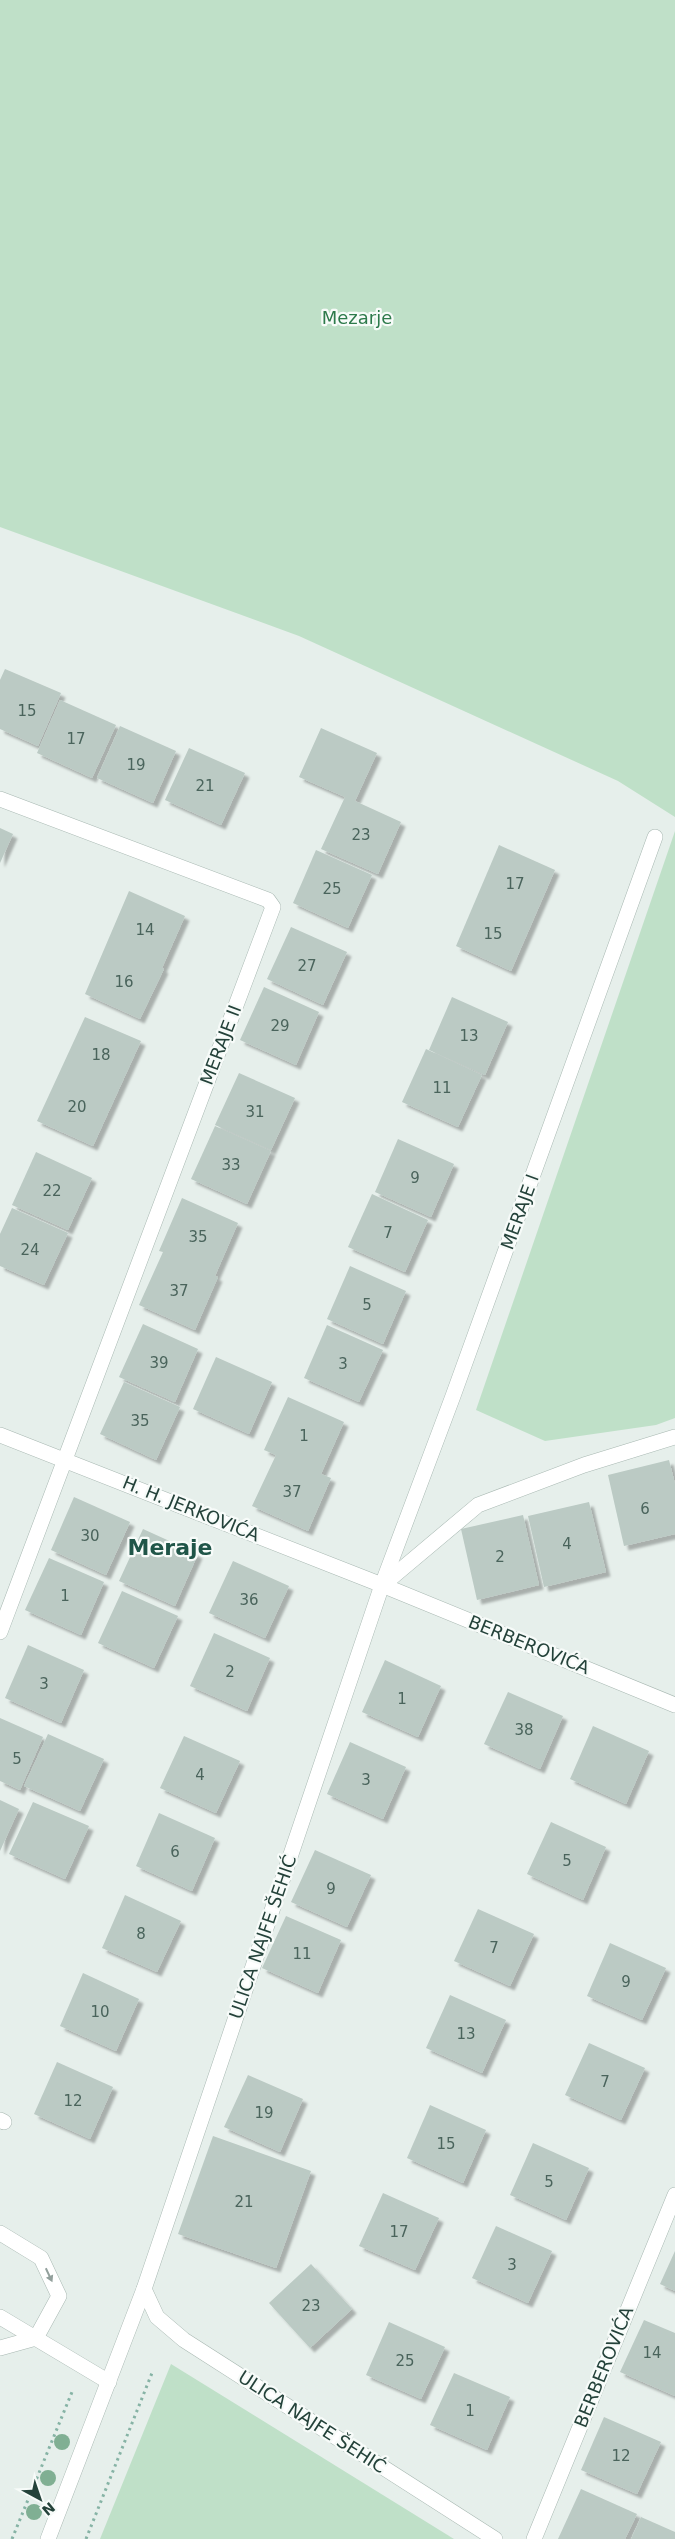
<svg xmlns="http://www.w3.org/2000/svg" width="675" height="2539" font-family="'DejaVu Sans',sans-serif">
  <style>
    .green { fill: #bfe0c8 }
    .building { fill: #bbcac4; filter: url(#shadow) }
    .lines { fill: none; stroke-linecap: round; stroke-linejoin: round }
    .lane-casing { stroke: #a8b8b2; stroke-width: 16 }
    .street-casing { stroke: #a8b8b2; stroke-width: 16 }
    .path { stroke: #86b3a5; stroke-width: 3; stroke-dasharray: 2.5 4; stroke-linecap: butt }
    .lane { stroke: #fff; stroke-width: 15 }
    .street { stroke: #fff; stroke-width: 15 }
    .tree { fill: #80af93 }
    .oneway { fill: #92a09c }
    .labels { text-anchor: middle; stroke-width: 4.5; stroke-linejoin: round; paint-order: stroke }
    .number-label { font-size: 15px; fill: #4a645c }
    .park-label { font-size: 18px; fill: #2d7a4b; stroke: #f7fbf9 }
    .street-label { font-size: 18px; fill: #24423a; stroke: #f7fbf9 }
    .district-label { font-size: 22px; font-weight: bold; fill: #1f5548; stroke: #f7fbf9 }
  </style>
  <defs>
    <filter id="shadow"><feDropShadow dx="4.5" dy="4.5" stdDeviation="1" flood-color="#0004"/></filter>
  </defs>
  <rect width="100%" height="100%" fill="#e6efeb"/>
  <g class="green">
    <path d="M0,0H675V817L618,781L299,636L0,527Z"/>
    <path d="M675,831V1418L656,1425L545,1441L476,1410Z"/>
    <path d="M171,2364L454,2539H100Z"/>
  </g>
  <g class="building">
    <path d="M5,669L61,693L38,746L0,729V680Z"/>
    <path d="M60,700L116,725L92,778L37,753Z"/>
    <path d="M120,726L176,751L153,803L97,778Z"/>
    <path d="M321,728L377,753L355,801L401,822L378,874L321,849L345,797L299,777Z"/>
    <path d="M189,748L245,773L221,825L165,800Z"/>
    <path d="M0,828L13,834L0,863Z"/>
    <path d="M499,845L555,870L511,971L456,946Z"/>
    <path d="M316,850L372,875L348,928L293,903Z"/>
    <path d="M129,891L185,916L162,968L164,969L140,1019L85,994Z"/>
    <path d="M291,927L347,952L323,1005L267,979Z"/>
    <path d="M264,987L319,1012L296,1065L240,1040Z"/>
    <path d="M452,997L508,1022L485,1075L429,1050Z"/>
    <path d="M85,1017L141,1041L93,1146L37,1121Z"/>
    <path d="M426,1049L482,1075L458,1127L402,1102Z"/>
    <path d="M239,1073L295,1098L271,1150L215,1125Z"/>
    <path d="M215,1126L271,1151L247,1204L191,1179Z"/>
    <path d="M398,1139L454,1164L431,1217L375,1192Z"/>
    <path d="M36,1152L92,1178L68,1230L12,1205Z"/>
    <path d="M372,1194L428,1220L405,1272L348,1247Z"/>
    <path d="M182,1198L238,1223L215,1276L218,1277L195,1330L139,1305L163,1252L159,1251Z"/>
    <path d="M12,1208L68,1233L44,1285L0,1266V1234Z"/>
    <path d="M350,1266L406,1291L383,1344L327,1319Z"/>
    <path d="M143,1324L198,1349L175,1402L119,1377Z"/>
    <path d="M327,1325L383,1350L359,1402L304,1378Z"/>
    <path d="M216,1357L272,1382L249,1434L193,1409Z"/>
    <path d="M124,1382L180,1407L156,1460L100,1434Z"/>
    <path d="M288,1397L344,1422L321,1474L331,1478L308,1531L252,1506L276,1455L264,1450Z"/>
    <path d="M669,1460L675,1484V1534L624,1546L608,1475Z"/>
    <path d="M74,1497L130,1522L106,1575L51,1550Z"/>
    <path d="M589,1502L606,1572L544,1587L528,1516Z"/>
    <path d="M523,1515L539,1585L477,1600L461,1529Z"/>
    <path d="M143,1529L198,1554L175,1606L119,1581Z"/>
    <path d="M49,1558L104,1582L81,1635L25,1610Z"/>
    <path d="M233,1561L289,1586L265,1638L209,1613Z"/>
    <path d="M122,1591L178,1616L154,1668L98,1643Z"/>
    <path d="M214,1633L270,1658L247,1711L190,1686Z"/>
    <path d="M28,1645L84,1670L61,1723L5,1698Z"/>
    <path d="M385,1660L441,1686L418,1737L362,1712Z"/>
    <path d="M508,1692L563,1716L540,1769L484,1744Z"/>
    <path d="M0,1718L43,1737L20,1790L0,1781Z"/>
    <path d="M593,1726L649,1751L626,1804L570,1779Z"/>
    <path d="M48,1734L104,1759L80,1811L24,1786Z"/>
    <path d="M184,1736L240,1761L216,1813L160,1788Z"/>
    <path d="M350,1742L406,1767L383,1819L327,1794Z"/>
    <path d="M0,1800L19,1809L0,1851Z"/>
    <path d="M33,1802L89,1826L65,1879L9,1854Z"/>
    <path d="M159,1813L215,1838L192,1891L136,1866Z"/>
    <path d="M551,1822L606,1847L583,1900L527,1874Z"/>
    <path d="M315,1850L371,1875L347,1927L291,1902Z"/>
    <path d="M125,1895L181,1921L157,1972L102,1948Z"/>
    <path d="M478,1909L534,1934L510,1986L454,1961Z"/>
    <path d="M286,1916L341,1940L318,1993L262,1968Z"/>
    <path d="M610,1943L666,1968L642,2020L587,1996Z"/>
    <path d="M83,1973L139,1999L116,2051L60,2026Z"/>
    <path d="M450,1995L506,2020L482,2073L426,2048Z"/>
    <path d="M589,2043L645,2068L621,2120L565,2095Z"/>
    <path d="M57,2062L113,2087L90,2139L34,2114Z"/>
    <path d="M248,2075L303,2099L280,2152L224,2127Z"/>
    <path d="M430,2105L486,2130L463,2183L407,2158Z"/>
    <path d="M213,2136L311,2171L276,2268L178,2234Z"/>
    <path d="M533,2143L589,2168L566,2220L510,2195Z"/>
    <path d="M383,2193L439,2218L415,2270L359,2246Z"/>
    <path d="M496,2226L552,2251L528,2303L472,2278Z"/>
    <path d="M675,2251V2291L660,2284Z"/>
    <path d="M311,2264L352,2309L310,2348L269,2303Z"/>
    <path d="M644,2320L675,2333V2396L620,2372Z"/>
    <path d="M389,2322L445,2347L421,2399L366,2375Z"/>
    <path d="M454,2373L510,2397L487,2450L430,2425Z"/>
    <path d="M604,2417L661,2442L637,2494L581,2470Z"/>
    <path d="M581,2489L637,2514L625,2539H558Z"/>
    <path d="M641,2517L675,2532V2539H631Z"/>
  </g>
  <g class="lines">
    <g class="lane-casing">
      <g id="lane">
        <path d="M0,2233L41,2258L59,2296L36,2338L0,2348"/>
        <path d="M0,2317L109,2382"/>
      </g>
    </g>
    <g class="street-casing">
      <g id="street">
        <path d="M0,799L268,900L273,907L0,1632"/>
        <path d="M0,1435L382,1585L675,1705"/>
        <path d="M384,1584L478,1505L584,1465L675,1437"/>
        <path d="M0,2120L4,2122"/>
        <path d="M48,2539L144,2289"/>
        <path d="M495,2539L184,2340L157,2317L144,2289L382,1585L453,1396L655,837"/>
        <path d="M534,2539L675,2195"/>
      </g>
    </g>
    <g class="path">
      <path d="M12,2539L72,2392"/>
      <path d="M86,2539L152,2373"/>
    </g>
    <use href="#lane" class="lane"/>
    <use href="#street" class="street"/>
  </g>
  <g class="tree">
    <circle cx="62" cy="2442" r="8"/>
    <circle cx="48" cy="2478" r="8"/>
    <circle cx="34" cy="2512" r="8"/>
  </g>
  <defs><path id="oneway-solid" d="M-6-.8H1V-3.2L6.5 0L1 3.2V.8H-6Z" transform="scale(1.25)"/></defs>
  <use class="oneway" href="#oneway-solid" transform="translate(49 2275) rotate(65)"/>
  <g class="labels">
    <g class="number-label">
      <text x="27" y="716">15</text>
      <text x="76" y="744">17</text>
      <text x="136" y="770">19</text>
      <text x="205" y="791">21</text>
      <text x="361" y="840">23</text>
      <text x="515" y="889">17</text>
      <text x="332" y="894">25</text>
      <text x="145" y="935">14</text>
      <text x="493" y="939">15</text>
      <text x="307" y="971">27</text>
      <text x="124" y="987">16</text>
      <text x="280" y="1031">29</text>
      <text x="469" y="1041">13</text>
      <text x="101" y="1060">18</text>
      <text x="442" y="1093">11</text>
      <text x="77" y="1112">20</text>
      <text x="255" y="1117">31</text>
      <text x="231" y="1170">33</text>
      <text x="415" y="1183">9</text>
      <text x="52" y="1196">22</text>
      <text x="388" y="1238">7</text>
      <text x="198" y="1242">35</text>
      <text x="30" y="1255">24</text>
      <text x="179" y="1296">37</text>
      <text x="367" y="1310">5</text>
      <text x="159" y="1368">39</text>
      <text x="343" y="1369">3</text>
      <text x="140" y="1426">35</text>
      <text x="304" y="1441">1</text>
      <text x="292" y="1497">37</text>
      <text x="645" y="1514">6</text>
      <text x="90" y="1541">30</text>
      <text x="567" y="1549">4</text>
      <text x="500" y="1562">2</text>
      <text x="65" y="1601">1</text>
      <text x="249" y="1605">36</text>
      <text x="230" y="1677">2</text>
      <text x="44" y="1689">3</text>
      <text x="402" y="1704">1</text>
      <text x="524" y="1735">38</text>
      <text x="17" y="1764">5</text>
      <text x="200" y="1780">4</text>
      <text x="366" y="1785">3</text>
      <text x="175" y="1857">6</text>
      <text x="567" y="1866">5</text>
      <text x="331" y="1894">9</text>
      <text x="141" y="1939">8</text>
      <text x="494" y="1953">7</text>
      <text x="302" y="1959">11</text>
      <text x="626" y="1987">9</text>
      <text x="100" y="2017">10</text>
      <text x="466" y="2039">13</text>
      <text x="605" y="2087">7</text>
      <text x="73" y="2106">12</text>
      <text x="264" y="2118">19</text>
      <text x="446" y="2149">15</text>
      <text x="549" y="2187">5</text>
      <text x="244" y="2207">21</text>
      <text x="399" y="2237">17</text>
      <text x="512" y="2270">3</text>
      <text x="311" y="2311">23</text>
      <text x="652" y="2358">14</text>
      <text x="405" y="2366">25</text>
      <text x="470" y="2416">1</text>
      <text x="621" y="2461">12</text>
    </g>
    <g class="park-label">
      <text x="357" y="324">Mezarje</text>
    </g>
    <g class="street-label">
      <text transform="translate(221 1045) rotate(-69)" y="6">MERAJE II</text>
      <text transform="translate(520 1212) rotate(-70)" y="6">MERAJE I</text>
      <text transform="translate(191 1509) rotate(22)" y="6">H. H. JERKOVIĆA</text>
      <text transform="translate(529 1645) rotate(22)" y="6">BERBEROVIĆA</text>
      <text transform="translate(263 1937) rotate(-71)" y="6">ULICA NAJFE ŠEHIĆ</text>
      <text transform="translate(604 2367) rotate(-68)" y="6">BERBEROVIĆA</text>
      <text transform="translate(312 2422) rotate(33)" y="6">ULICA NAJFE ŠEHIĆ</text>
    </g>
    <g class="district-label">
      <text x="170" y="1555">Meraje</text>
    </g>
  </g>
  <g transform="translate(40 2499) rotate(140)" stroke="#f7fbf9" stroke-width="4" paint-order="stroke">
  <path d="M0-4L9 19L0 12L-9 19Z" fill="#24423a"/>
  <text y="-8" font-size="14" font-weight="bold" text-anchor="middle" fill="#24423a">N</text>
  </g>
</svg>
